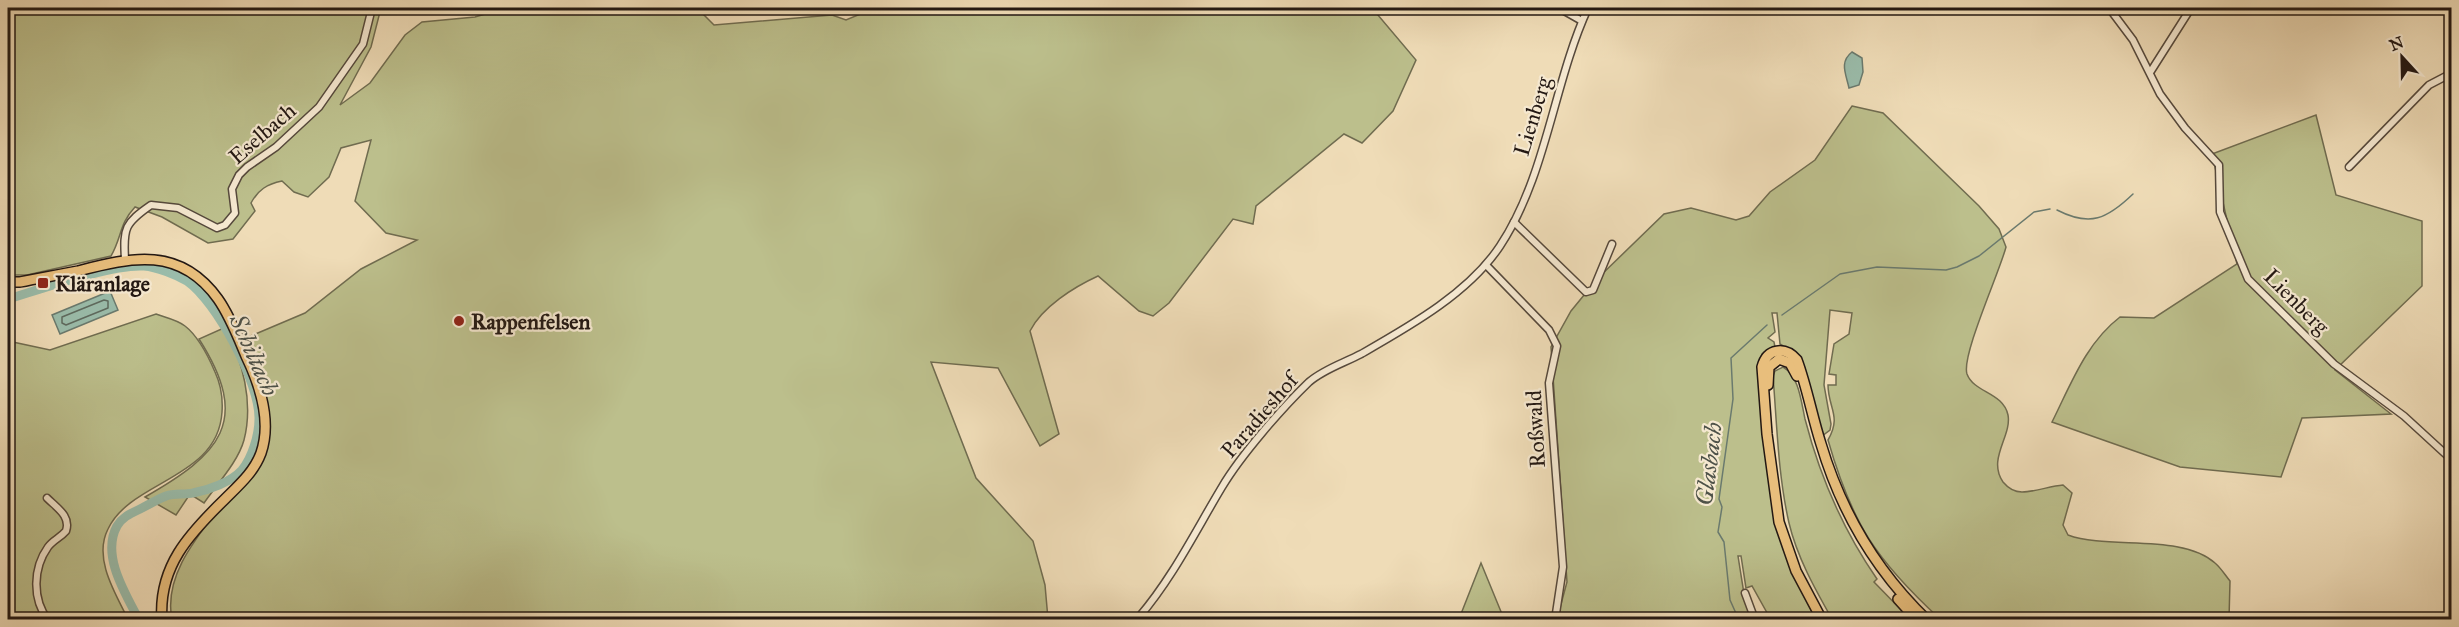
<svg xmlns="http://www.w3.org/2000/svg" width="2459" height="627" font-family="'IM FELL Great Primer',serif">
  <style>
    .green { fill: #bcbf8c; stroke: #706c50; stroke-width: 1.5 }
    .water { fill: #9abcaa; stroke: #6a7a6e; stroke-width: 1.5 }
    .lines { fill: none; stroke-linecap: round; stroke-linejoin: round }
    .shore { stroke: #5e6a5e; stroke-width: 1.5 }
    .stream { stroke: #6a7a6e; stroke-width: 1.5 }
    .river { stroke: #9abcaa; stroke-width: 9 }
    .street-casing { stroke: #56493c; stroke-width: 9 }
    .primary-casing { stroke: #231813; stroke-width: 12 }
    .street { stroke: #f5e8d0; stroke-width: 6 }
    .primary { stroke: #e8be7c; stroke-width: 9 }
    .poi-dot { fill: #8f2418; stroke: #f5e8d0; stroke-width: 2 }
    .labels { text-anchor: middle; stroke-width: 4.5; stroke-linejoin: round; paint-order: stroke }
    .street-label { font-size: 22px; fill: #231813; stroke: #f5e8d0 }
    .poi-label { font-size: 22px; font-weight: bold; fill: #231813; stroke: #f5e8d0; text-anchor: start }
    .water-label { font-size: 24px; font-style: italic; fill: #4d5148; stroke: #f5e8d0 }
  </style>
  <rect width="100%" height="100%" fill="#efdcb7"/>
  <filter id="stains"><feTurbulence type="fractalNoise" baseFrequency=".00333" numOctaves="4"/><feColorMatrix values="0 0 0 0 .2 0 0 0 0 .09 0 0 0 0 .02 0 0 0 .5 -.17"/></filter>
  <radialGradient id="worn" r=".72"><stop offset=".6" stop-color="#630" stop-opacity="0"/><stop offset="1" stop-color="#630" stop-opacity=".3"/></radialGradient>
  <g class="green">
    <path d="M8,8H381L371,47L340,105L370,83L405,35L422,22L475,17L506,8H697L714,25L832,15L846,20L875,8H1372L1416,60L1393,111L1362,143L1344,134L1256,206L1253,224L1233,219L1169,303L1153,316L1139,311L1098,276C1074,287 1042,307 1030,331L1059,434L1040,446L998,368L931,362L976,478L1033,541L1045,585L1048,619L172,620C159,554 238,503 258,446C270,413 259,369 246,338L305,313L361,269L417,240L386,233L355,201L371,140L341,148L329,177L308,197L294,192L282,181C267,184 258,190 251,203L255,211L233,239L208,243L162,217L135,207C119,224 122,237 111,256L27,275H8Z"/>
    <path d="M1852,106L1883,113L1979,206L1999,229L2006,247C2000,271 1961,356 1967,374C1974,393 2003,392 2008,415C2012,436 1987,459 2003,482C2008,488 2014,492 2022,492C2035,492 2050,486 2063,485L2072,493L2063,525L2068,535C2108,550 2182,533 2215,563C2221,568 2225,575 2230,581L2229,619H1940C1876,560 1852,524 1828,440C1842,416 1828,408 1828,385H1836V375L1829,374L1834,344L1849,334L1852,313L1830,310L1824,385L1831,424L1830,430L1822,436L1798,355L1780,344L1777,313H1772L1775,332L1768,338L1774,342L1775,347L1762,354L1758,366L1772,498L1819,619L1770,618L1752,586L1746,588L1741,556H1738L1745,600L1752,619H1557L1567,582L1551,347L1571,311L1598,278L1664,214L1691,208L1736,220L1749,216L1770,192L1815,160Z"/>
    <path d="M2316,115L2336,195L2422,221V286L2335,370L2391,414L2302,418L2281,477L2180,467L2052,422C2071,384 2086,343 2120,317L2154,318L2237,264L2212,154Z"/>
    <path d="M156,314C164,317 178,320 185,326C198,336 209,358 215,372C221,385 223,398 222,412C218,479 131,480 108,529C93,558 115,593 128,619H8V341L50,350Z"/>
    <path d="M226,327C242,362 254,401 244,440C238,462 217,484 204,503L190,494L176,515L145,497C220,454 252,422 199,339Z"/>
    <path d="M1783,367C1799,376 1801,401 1805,419C1820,477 1843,530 1877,579L1874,582L1910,619H1832C1815,589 1797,557 1789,523C1778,475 1777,425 1773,376L1775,371Z"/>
    <path d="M1481,563L1504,619H1459Z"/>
  </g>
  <g class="water">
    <path d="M1852,52L1862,58L1863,72L1859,85L1849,88C1846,74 1839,62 1852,52Z"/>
    <path d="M110,291L118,310L60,334L52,315Z"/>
  </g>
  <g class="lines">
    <path class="shore" d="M104,300L108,301V308L66,325L62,323V317Z"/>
    <g class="stream">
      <path d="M2057,210C2090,227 2107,219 2133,194"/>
      <path d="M1782,315L1840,274L1877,267L1946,270L1957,267L1979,256L2034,212L2050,209"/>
      <path d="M1739,620L1730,600L1724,542L1718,532L1722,507L1719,499L1733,399L1731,358L1767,325"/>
    </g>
    <path class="river" d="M8,299C41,289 112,264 144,266C157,267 176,275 187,281C216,301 260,383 259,419C259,435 252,458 242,470C231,482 209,490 193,493C185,495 175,493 166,496C158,499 150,504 142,508C132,513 123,516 117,526C101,555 125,593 139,620"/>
    <g class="street-casing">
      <g id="street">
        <path d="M1559,8L1582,21"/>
        <path d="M2109,8L2133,40L2160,94L2185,128L2219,165L2220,212L2248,279L2334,364L2404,416L2452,460"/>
        <path d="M2151,71L2191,8"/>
        <path d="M2349,167L2429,85L2452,73"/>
        <path d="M1514,222L1586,292L1593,290L1612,244"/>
        <path d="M125,259C123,228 125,223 151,205L178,208L217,228L225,225L235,213L232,189L239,175L247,167L276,147L319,107L363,44L372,8"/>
        <path d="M1486,265L1549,330L1557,346L1549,383L1563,567L1555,620"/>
        <path d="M47,498C57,508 71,516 66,531C60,538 53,540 48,547C33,568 32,599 48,620"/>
        <path d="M1745,593L1755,620"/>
        <path d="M1139,617C1173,577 1195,532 1222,487C1241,455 1282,408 1309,382C1324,369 1344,363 1361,354C1410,326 1469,293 1500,246C1547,175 1553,84 1588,8"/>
      </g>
    </g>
    <g class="primary-casing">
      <g id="primary">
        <path d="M8,282H20C39,278 59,275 78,271C132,257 180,246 218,299C230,316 238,337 246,356C260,385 272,421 261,453C254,472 239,485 225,499C189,534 158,567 162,620"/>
        <path d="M1768,385L1769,367L1779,359L1790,363L1797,376"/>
        <path d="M1898,599L1917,620"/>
        <path d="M1822,620L1796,571L1779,522L1767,434L1762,367C1767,348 1785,346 1797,360C1807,387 1812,416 1821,444C1841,511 1876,571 1927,620"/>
      </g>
    </g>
    <use href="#street" class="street"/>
    <use href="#primary" class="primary"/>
  </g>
  <g class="poi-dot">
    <rect x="37" y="277" width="12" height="12" rx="3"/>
    <circle cx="459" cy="321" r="6"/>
  </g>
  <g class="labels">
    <g class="street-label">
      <text transform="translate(1532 116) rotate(-73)" y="8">Lienberg</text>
      <text transform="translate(262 133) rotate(-41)" y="8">Eselbach</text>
      <text transform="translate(2297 301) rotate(45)" y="8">Lienberg</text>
      <text transform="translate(1259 415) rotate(-49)" y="8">Paradieshof</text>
      <text transform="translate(1535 429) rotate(-93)" y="8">Roßwald</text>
    </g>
    <g class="poi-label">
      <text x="55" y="291">Kläranlage</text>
      <text x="471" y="329">Rappenfelsen</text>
    </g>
    <g class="water-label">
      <text transform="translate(254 355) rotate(66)" y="8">Schiltach</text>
      <text transform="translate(1709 464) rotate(-83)" y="8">Glasbach</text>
    </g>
  </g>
  <rect width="2459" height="627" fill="none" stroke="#efdcb7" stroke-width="30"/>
  <rect x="9" y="9" width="2441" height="609" fill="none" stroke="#231813" stroke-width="3"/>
  <rect x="15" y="15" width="2429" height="597" fill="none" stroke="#231813" stroke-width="1.5"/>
  <g transform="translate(2402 57) rotate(338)" stroke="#f5e8d0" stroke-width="4.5" paint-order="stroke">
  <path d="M0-4.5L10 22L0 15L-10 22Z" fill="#231813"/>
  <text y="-9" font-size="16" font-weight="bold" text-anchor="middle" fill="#231813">N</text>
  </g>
  <rect width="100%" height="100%" filter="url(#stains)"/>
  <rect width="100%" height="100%" fill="url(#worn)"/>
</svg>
